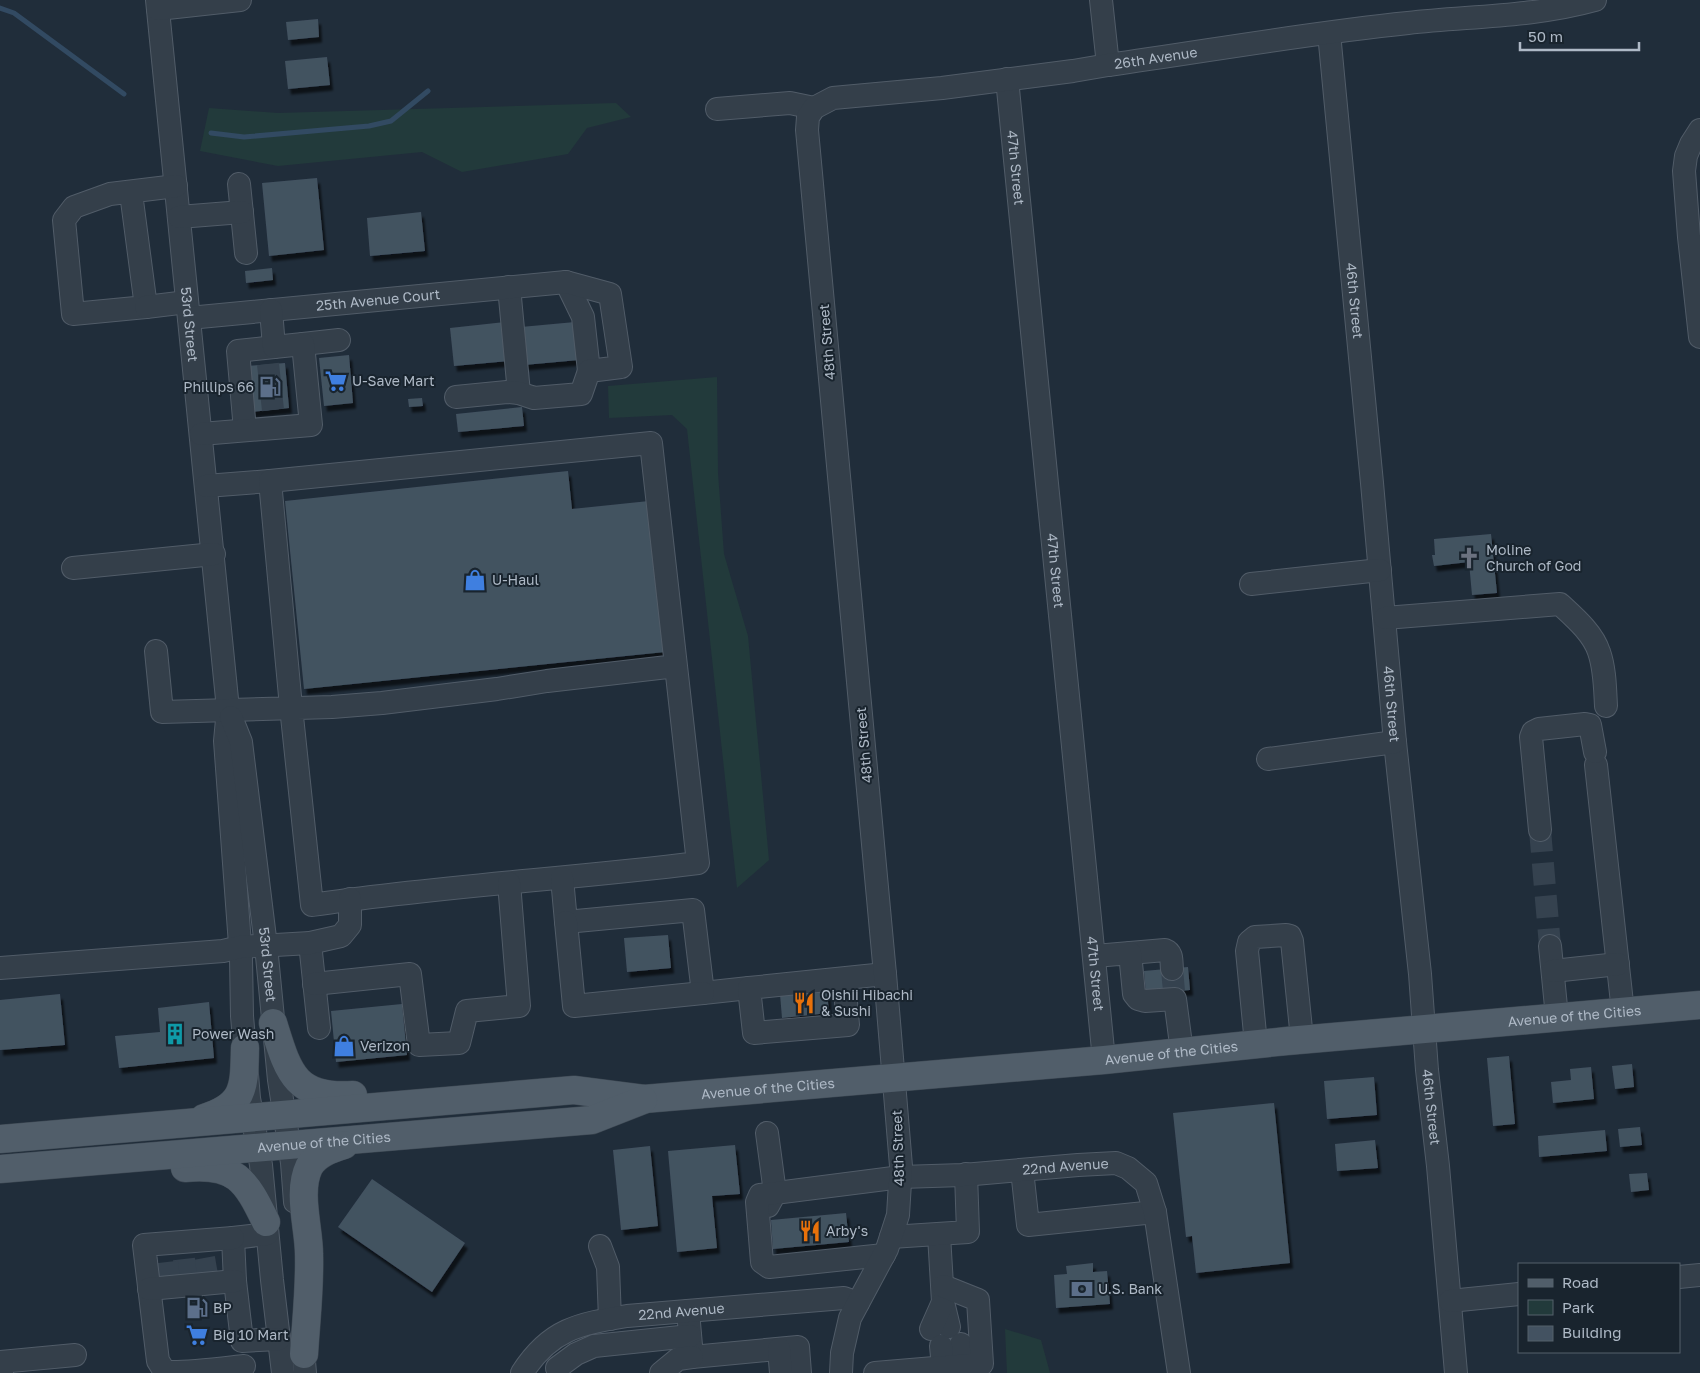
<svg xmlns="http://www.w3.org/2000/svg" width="1700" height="1373" font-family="'Golos Text',sans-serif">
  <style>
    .green { fill: #223a3b }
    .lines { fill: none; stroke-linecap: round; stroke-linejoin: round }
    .stream { stroke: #324a62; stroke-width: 5 }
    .building { fill: #435261; filter: url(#shadow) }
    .minor-tunnel { stroke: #35424f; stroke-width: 22; stroke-dasharray: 22 11; stroke-linecap: butt }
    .minor-casing { stroke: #515c68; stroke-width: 24 }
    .major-casing { stroke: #3d4853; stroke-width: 29 }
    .minor { stroke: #343f4a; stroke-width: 22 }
    .major { stroke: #515e6a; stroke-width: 28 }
    .labels { text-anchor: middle; stroke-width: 4; stroke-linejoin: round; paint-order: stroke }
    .street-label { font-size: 14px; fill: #aeb9c6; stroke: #19242e }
    .poi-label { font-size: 14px; fill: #aeb9c6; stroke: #19242e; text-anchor: start }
  </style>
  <defs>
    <filter id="shadow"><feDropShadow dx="3" dy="5.5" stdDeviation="1" flood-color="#0009"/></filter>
  </defs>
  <rect width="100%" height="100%" fill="#202d3a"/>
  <g class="green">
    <path d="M616,103L631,117L587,128L568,154L462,172L422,152L278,166L200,151L209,108L278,113Z"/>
    <path d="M717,377L718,473L724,554L748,636L769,860L737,888L687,429L672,415L609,418L608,386Z"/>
    <path d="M1005,1329L1041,1340L1050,1373H1007Z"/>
  </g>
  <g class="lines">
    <g class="stream">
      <path d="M0,8L14,13L124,94"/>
      <path d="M211,133L244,137L369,126L391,121L428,91"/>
    </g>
  </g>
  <g class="building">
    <path d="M318,19L319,37L288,40L286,22Z"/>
    <path d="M327,57L330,85L288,89L285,61Z"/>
    <path d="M317,178L324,250L269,256L262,183Z"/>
    <path d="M421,212L425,251L370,256L367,218Z"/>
    <path d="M272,268L273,280L246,283L245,271Z"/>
    <path d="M505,322L509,361L454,366L450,328Z"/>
    <path d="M575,322L579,360L524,365L521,327Z"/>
    <path d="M349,355L353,403L324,406L319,358Z"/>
    <path d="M285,363L289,408L251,412L246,366Z"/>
    <path d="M422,398L423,406L409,407L408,399Z"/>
    <path d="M522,407L524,426L458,432L456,414Z"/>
    <path d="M568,471L572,509L649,501L665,652L304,689L285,501Z"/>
    <path d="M1491,534L1497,593L1472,595L1469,562L1434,566L1432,555H1435L1434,539Z"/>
    <path d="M668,935L671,968L627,972L624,938Z"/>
    <path d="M1188,967L1190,990L1146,994L1144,971Z"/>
    <path d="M827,990L829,1013L782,1018L780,994Z"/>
    <path d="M60,994L65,1045L0,1050V1000Z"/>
    <path d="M209,1002L214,1058L119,1068L115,1036L160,1032L158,1008Z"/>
    <path d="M402,1004L407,1055L336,1062L331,1011Z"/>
    <path d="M1509,1056L1515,1124L1493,1126L1487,1058Z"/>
    <path d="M1632,1064L1634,1087L1615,1089L1612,1066Z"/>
    <path d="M1591,1067L1594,1099L1553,1103L1551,1082L1571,1080L1570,1069Z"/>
    <path d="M1374,1077L1377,1115L1327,1119L1324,1081Z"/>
    <path d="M1274,1103L1290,1263L1196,1273L1192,1236L1186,1237L1173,1113Z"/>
    <path d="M1640,1127L1642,1145L1620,1147L1618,1129Z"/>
    <path d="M1605,1130L1607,1151L1539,1157L1538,1136Z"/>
    <path d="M1375,1140L1378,1168L1337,1171L1335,1144Z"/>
    <path d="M735,1145L740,1194L712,1196L717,1248L677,1252L668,1151Z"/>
    <path d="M650,1146L658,1226L621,1230L613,1150Z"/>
    <path d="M1647,1173L1649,1190L1631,1192L1629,1174Z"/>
    <path d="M372,1179L465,1243L432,1292L338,1227Z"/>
    <path d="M846,1213L849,1242L773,1249L771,1220Z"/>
    <path d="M1093,1263V1272L1107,1271L1110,1304L1056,1308L1054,1275L1067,1274L1066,1266Z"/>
  </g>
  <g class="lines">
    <g class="minor-tunnel">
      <path d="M268,364L273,410"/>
      <path d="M1540,830L1550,946"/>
      <path d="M1172,969L1174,991"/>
      <path d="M204,1258L207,1275"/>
      <path d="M184,1259L186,1277"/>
      <path d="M167,1262L169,1279"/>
    </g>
    <g class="minor-casing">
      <g id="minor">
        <path id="s1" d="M157,0L228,709L225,741L241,958L242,1016L249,1098L261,1165L272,1280L283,1373"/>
        <path d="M1101,0L1108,65"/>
        <path d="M158,9L240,0"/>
        <path id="s2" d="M1329,33L1372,483L1395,742L1420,974L1427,1070L1438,1166L1456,1373"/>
        <path id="s3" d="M1007,79L1104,1060"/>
        <path d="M717,109L790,103L814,108"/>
        <path d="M1700,130L1691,144L1686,156L1684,171L1689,237L1700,337"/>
        <path d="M239,184L246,253"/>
        <path d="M131,193L146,307L73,314L64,220L74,207L110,194L176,186"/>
        <path d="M179,217L242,212"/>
        <path d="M566,282L583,317L589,371"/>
        <path d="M509,287L519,393"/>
        <path d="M146,307L187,302"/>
        <path id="s4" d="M189,318L566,282L610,294L621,367L589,371L581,394L534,398L519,393L507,392L456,397"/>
        <path d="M303,344L339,340"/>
        <path d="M245,430L238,351L274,347"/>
        <path d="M201,434L311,425L303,344L274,347L271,310"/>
        <path d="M206,486L270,481"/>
        <path d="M73,568L214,554"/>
        <path d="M1251,584L1380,570"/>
        <path d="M1385,618L1560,604C1574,617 1593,633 1599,652C1605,669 1605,688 1606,706"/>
        <path d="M156,651L162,712L332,707L382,703L497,689L547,681L676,666L698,863C570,879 440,886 312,905L291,707L270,481L651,443L676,666"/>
        <path id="s5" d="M231,717L241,742L266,946L279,1080L292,1163L295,1202"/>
        <path d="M1268,759L1395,742"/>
        <path d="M1596,765L1623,1012"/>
        <path d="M1540,830L1531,737L1533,732L1539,729L1585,724L1590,725L1595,752"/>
        <path d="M562,878L566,922L693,910L703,993L749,988"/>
        <path d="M566,922L574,1006L703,993"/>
        <path d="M310,943L319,1028"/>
        <path d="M1550,946L1557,1017"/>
        <path d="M1130,953L1165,950C1173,953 1171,961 1172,969"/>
        <path d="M1095,956L1130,953L1134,994L1138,999L1145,1001L1175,999L1182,1052"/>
        <path d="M0,968L223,951L240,947L310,943L341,936L350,925V899"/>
        <path d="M1553,971L1618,964"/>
        <path d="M844,979L848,1025L754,1033L749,988L885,974"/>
        <path d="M314,984L410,974L419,1045L459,1043L467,1011L519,1006L509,883"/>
        <path d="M1256,1044L1247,951L1249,942L1255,937L1286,935L1290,936L1292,941L1302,1039"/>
        <path d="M767,1133L775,1193L768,1206"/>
        <path d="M1022,1170L1028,1225L1155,1212"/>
        <path d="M267,1234L233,1238L235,1281L242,1341L279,1339"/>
        <path d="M939,1235L943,1302L949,1327"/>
        <path d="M891,1237L968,1232L966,1174"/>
        <path d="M233,1238L144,1245L158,1361C161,1365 163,1371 168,1372C185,1373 225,1368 244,1366"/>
        <path d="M600,1246L608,1267L610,1319"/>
        <path id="s6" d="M884,1255L769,1267L762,1262L757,1202L760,1195L901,1177L963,1175L1078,1165L1116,1163L1128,1168L1146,1183L1155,1212L1179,1373"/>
        <path d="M1679,1277L1700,1275"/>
        <path d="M149,1289L235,1281"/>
        <path d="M1450,1301L1519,1294"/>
        <path d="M688,1311L692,1357L798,1347L800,1373"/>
        <path d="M931,1329L943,1302"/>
        <path d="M302,1337L305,1373"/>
        <path d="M961,1344L963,1365"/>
        <path d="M941,1346L943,1367"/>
        <path d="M779,1349L781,1373"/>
        <path d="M557,1368L576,1354L594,1346L690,1336"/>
        <path d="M2,1373L0,1362L75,1355"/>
        <path id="s7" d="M522,1373C550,1329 579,1324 627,1316L844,1298L858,1303"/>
        <path d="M661,1373L678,1359L692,1357"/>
        <path id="s8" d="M841,1373L842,1353L850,1318L887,1249L898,1215L901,1166L885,974L807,130L808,117L814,108L833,98L942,88L1073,71L1108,65C1208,51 1308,33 1408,23C1471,16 1534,17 1595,0"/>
        <path d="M875,1373L982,1364L978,1300L943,1286"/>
      </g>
    </g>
    <g class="major-casing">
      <g id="major">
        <path d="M273,1023C288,1071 294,1099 353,1095"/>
        <path d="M204,1118C246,1105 244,1086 245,1048"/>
        <path id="s9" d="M0,1139L574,1090L644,1099L1104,1060L1287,1041L1700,1005"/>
        <path d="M185,1168C235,1163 246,1180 266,1222"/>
        <path id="s10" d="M0,1169L592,1120L643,1100"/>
        <path d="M304,1354C306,1321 310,1288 309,1254C309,1228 297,1192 309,1167C316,1154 331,1149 344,1145"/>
      </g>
    </g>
    <use href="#minor" class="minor"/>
    <use href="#major" class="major"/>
  </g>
  <defs>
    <g id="supermarket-bare" transform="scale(1.725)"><path d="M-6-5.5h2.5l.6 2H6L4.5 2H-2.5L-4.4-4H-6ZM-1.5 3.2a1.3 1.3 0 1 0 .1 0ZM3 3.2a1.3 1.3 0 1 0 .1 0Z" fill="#3f7fe0" stroke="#19242e" stroke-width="2.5" paint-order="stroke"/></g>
    <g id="fuel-bare" transform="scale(1.725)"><path d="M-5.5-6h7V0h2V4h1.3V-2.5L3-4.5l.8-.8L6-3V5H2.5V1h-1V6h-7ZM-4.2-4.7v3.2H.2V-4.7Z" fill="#5c6f8a" stroke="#19242e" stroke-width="2.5" paint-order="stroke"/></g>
    <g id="church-bare" transform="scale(1.725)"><path d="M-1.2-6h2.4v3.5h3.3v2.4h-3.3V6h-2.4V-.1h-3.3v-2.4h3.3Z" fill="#6b7280" stroke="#19242e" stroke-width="2.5" paint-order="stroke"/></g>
    <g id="shop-bare" transform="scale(1.725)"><path d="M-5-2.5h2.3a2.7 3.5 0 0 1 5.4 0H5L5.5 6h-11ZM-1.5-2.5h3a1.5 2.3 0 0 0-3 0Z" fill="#3f7fe0" stroke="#19242e" stroke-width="2.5" paint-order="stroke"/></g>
    <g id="restaurant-bare" transform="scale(1.725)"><path d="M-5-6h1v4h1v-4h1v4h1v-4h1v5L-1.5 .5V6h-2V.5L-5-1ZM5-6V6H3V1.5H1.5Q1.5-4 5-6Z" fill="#e8710a" stroke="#19242e" stroke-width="2.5" paint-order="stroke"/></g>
    <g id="building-bare" transform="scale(1.725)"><path d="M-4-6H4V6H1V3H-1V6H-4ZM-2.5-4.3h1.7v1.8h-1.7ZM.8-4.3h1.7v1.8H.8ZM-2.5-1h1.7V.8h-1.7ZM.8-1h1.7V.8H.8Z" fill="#0f9aa8" stroke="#19242e" stroke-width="2.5" paint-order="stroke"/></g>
    <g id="bank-bare" transform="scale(1.725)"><path d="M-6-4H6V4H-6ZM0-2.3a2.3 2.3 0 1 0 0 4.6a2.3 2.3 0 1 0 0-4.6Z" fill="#5c6f8a" stroke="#19242e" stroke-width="2.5" paint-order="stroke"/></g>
  </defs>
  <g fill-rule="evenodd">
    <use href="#supermarket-bare" x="336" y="381"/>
    <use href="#fuel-bare" x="270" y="387"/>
    <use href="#church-bare" x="1469" y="558"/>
    <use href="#shop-bare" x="475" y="580"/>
    <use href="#restaurant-bare" x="804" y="1003"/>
    <use href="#building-bare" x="175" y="1034"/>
    <use href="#shop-bare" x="344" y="1046"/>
    <use href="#restaurant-bare" x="810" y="1231"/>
    <use href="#bank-bare" x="1082" y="1289"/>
    <use href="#fuel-bare" x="197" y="1308"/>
    <use href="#supermarket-bare" x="197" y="1335"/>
  </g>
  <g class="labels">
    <g class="street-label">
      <text dy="5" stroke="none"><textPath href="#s8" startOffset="1630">26th Avenue</textPath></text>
      <text dy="5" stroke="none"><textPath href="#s3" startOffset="89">47th Street</textPath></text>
      <text dy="5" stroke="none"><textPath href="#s4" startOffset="190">25th Avenue Court</textPath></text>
      <text dy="5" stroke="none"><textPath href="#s2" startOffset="269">46th Street</textPath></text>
      <text dy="5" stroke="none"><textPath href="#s1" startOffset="326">53rd Street</textPath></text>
      <text transform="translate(827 342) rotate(-95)" y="5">48th Street</text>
      <text dy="5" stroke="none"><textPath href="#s3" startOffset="494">47th Street</textPath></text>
      <text dy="5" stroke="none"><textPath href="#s2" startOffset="674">46th Street</textPath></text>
      <text transform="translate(864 745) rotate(-95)" y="5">48th Street</text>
      <text dy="5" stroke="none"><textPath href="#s5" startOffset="251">53rd Street</textPath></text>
      <text dy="5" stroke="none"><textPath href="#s3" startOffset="899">47th Street</textPath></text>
      <text dy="5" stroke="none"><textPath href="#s9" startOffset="1581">Avenue of the Cities</textPath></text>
      <text dy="5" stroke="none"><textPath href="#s9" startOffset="1176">Avenue of the Cities</textPath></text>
      <text dy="5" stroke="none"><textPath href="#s9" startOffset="771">Avenue of the Cities</textPath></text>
      <text dy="5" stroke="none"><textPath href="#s2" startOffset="1079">46th Street</textPath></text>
      <text dy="5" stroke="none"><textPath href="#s10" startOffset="325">Avenue of the Cities</textPath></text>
      <text transform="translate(898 1148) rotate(-92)" y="5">48th Street</text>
      <text dy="5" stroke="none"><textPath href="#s6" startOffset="499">22nd Avenue</textPath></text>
      <text dy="5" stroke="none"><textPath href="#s7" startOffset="179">22nd Avenue</textPath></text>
    </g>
    <g class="poi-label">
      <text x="352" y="386">U-Save Mart</text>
      <text x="254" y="392" text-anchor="end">Phillips 66</text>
      <text x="1486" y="555">Moline<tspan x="1486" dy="16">Church of God</tspan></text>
      <text x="492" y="585">U-Haul</text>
      <text x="821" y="1000">Oishii Hibachi<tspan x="821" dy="16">&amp; Sushi</tspan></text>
      <text x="192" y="1039">Power Wash</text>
      <text x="360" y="1051">Verizon</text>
      <text x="826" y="1236">Arby's</text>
      <text x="1098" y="1294">U.S. Bank</text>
      <text x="213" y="1313">BP</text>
      <text x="213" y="1340">Big 10 Mart</text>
    </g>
  </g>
  <rect x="1518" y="1263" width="162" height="90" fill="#19242e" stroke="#55606b"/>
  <rect x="1528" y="1279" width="25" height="8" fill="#515e6a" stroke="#55606b"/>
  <text x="1562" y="1288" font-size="15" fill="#aeb9c6">Road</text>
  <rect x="1528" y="1300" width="25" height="15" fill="#223a3b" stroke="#55606b"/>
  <text x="1562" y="1313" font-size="15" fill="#aeb9c6">Park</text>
  <rect x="1528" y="1326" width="25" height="15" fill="#435261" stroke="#55606b"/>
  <text x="1562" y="1338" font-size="15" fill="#aeb9c6">Building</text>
  <path d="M1520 42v8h119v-8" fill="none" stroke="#aeb9c6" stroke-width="2.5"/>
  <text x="1528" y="42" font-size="15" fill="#aeb9c6" stroke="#19242e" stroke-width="4" paint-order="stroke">50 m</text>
</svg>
